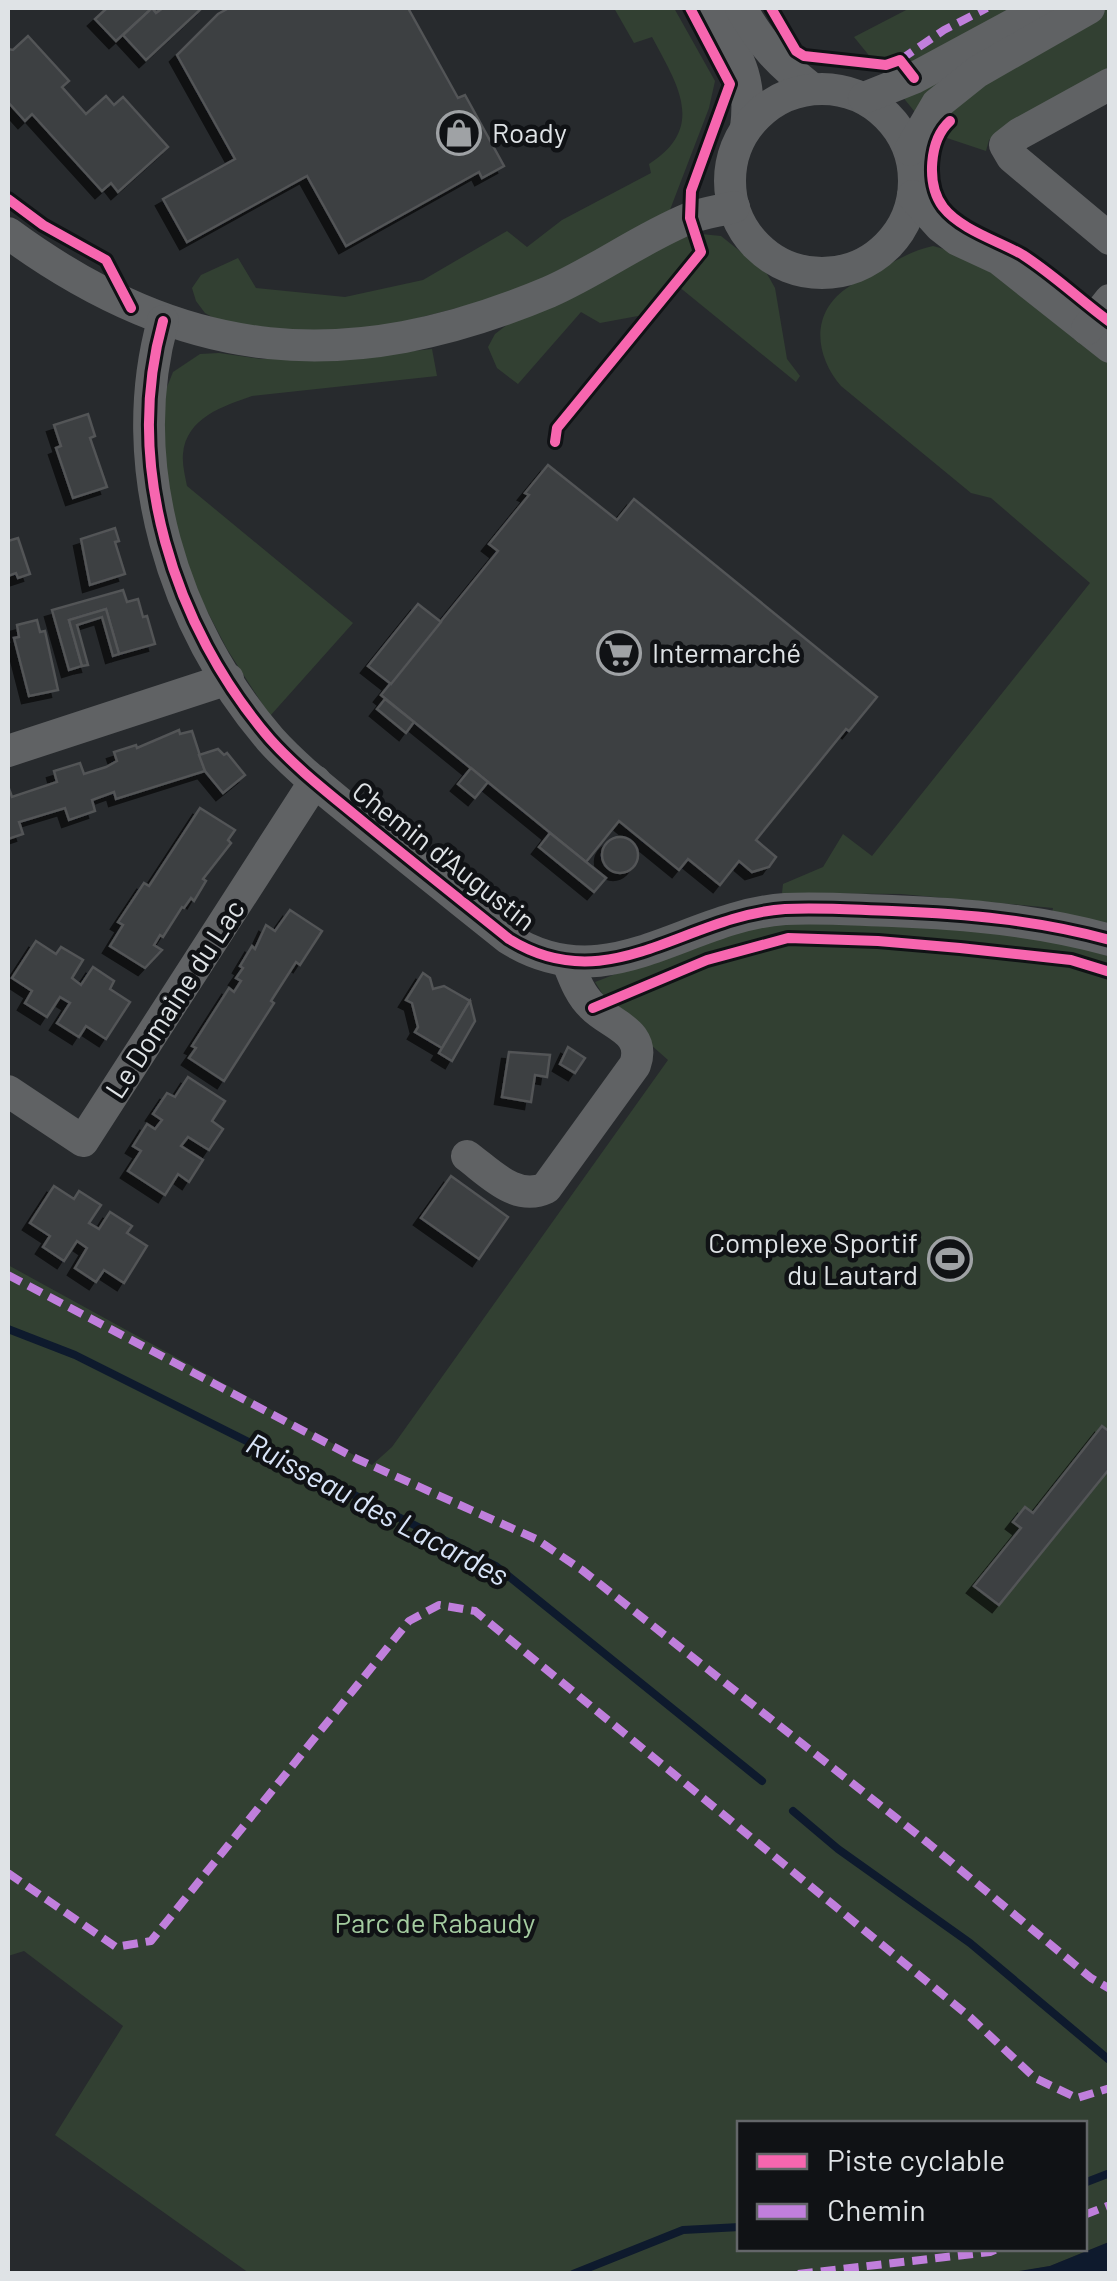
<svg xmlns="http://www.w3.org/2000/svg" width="1117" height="2281" font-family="Barlow,sans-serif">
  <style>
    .green { fill: #324032; fill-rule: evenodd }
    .water { fill: #0e1a2d }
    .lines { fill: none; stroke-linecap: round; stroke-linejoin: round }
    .stream { stroke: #0e1a2d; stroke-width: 8 }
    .building { fill: #3d3f42; stroke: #525457; stroke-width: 2.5; filter: url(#shadow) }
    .minor { stroke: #606264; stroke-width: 32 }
    .quiet { stroke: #c07fdc; stroke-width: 8; stroke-dasharray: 15 8; stroke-linecap: butt }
    .cycleway-casing { stroke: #101215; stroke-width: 16 }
    .cycleway { stroke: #f766af; stroke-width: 10 }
    .labels { text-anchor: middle; stroke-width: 9; stroke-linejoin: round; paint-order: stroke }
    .poi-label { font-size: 28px; fill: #dfe3e6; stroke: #101215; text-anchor: start }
    .street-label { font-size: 28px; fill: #dfe3e6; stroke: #101215 }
    .park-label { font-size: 28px; fill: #a4cca0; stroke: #101215 }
    .water-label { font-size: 30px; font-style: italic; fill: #d9e5f9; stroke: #101215 }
  </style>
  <defs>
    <filter id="shadow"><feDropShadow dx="-7" dy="7" stdDeviation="0" flood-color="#0009"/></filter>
  </defs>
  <rect width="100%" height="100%" fill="#272a2d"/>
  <g class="green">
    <path d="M614,8H674L715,81L709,108L668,215L526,290L353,335L224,324L205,313L196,301L192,288L201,275L238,258L256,288L345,297L423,280L507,231L527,247L562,220L651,173L649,164C707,127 677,84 652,37L634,43Z"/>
    <path d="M910,8H1109V72L989,140L986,151L932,133L854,37Z"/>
    <path d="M701,234L721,236L766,272L775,288L787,359L800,376L796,382L678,286L654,313L600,323L581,312L518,384L497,368L488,347L495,334L508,324L680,238Z"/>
    <path d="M933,246C1002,264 1055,318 1109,361V2242L1050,2266L1007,2274L249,2273L55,2135L123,2026L24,1951L8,1956V1265L372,1465L392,1447L668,1060L614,1012L595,982C641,965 692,941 740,929C830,908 955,929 1047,938L1053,908L901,894L782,893L783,884L823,867L843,834L872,856L1090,583L991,498L971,493L841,386C814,354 810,311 850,286C858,280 869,277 877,271C897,260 911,251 933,246ZM740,2124H1084V2248H740Z"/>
    <path d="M432,349L437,376L252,396C223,406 186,418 183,454C182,464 185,476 187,486L353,623L270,716L227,649L192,582L160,478L163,397L173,372L200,354L219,353L261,359H337Z"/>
  </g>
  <path class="water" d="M1109,2242V2273H1007L1050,2266Z"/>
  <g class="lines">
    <g class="stream">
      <path d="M8,1329L75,1355L496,1566L762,1781"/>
      <path d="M793,1811L838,1849L970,1943L1108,2059"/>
      <path d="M1084,2183L1110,2173"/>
      <path d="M573,2274L683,2230L740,2227"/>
    </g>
  </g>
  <g class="building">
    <path d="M107,8H163L156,13L152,8L116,41L95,19Z"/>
    <path d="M152,8L156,13L163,8H202L146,60L123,35Z"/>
    <path d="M229,8H408L458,98L465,95L504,166L482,178L479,172L346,246L307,176L187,242L163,199L235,159L177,55L218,14Z"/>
    <path d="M28,36L69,81L62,87L86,114L106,96L114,105L123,97L168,147L118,192L111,183L102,191L32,114L25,121L8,102V49L13,50Z"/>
    <path d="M88,414L95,436L90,438L107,487L73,498L56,448L61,446L54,425Z"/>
    <path d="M548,465L617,520L634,499L877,697L849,731L846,729L756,840L776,857L769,867L752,872L739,861L720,885L688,859L679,870L619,821L586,862L381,695L498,551L489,544L529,495L525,493Z"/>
    <path d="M115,528L119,541L115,542L125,574L90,585L81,539Z"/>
    <path d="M18,538L30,574L18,578L16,573L8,576V541Z"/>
    <path d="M123,590L127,602L138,599L143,617L147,616L155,644L119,654L106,609L69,620L82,666L69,670L52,610Z"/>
    <path d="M418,604L441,622L391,684L368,666Z"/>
    <path d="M106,609L119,654L113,656L102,617L77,625L88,665L82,666L69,620Z"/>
    <path d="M37,620L40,632L45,631L58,690L29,696L14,638L19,637L17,625Z"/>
    <path d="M385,699L414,722L406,733L377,709Z"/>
    <path d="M179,730L180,734L192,731L205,771L116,799L114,792L92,800L95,811L69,820L65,808L19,822L23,834L8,839V786L12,797L57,782L54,771L80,763L84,774L106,767L117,761L114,752L136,745L137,748Z"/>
    <path d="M218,749L224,755L227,753L245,775L223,793L205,771L199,755Z"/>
    <path d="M471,768L488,782L475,798L458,784Z"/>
    <path d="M200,808L235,830L228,840L231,843L203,879L206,881L194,901L191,898L184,908L182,907L163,937L160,935L154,945L162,950L145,968L110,946L123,925L118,922L144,883L149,886Z"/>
    <path d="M550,833L606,878L594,892L539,847Z"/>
    <circle cx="620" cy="855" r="18"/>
    <path d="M290,910L322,931L300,965L296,962L271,1001L274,1003L224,1081L189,1058L196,1048L192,1046L229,988L234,992L241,981L236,978L243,968L240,966L252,946L255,949L266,925L275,931Z"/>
    <path d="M36,941L56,954L61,947L83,960L72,978L81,985L93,967L114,981L110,989L130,1002L106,1039L86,1026L79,1037L57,1023L70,1003L60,997L47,1017L25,1003L32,991L12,978Z"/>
    <path d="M423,973L430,978L433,989L444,986L470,1001L442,1048L415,1032L418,1027L412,1003L406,1000Z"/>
    <path d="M470,1001L475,1021L452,1061L439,1053Z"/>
    <path d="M568,1047L585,1058L575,1073L560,1064Z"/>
    <path d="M509,1052L550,1055L547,1077L535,1075L531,1102L502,1097Z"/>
    <path d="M188,1077L225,1101L212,1121L223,1129L209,1150L188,1137L181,1146L203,1160L189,1182L178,1174L165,1195L128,1171L141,1151L133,1146L147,1124L155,1129L162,1120L153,1114L167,1093L175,1097Z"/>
    <path d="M451,1176L508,1217L479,1259L421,1218Z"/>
    <path d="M54,1186L74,1199L79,1191L101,1205L89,1223L99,1229L110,1212L132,1226L127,1233L147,1246L124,1283L104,1270L96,1282L75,1268L87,1248L77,1241L64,1261L43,1247L50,1236L30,1223Z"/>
    <path d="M1102,1426L1110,1432V1468L999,1605L974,1586L1021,1528L1013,1522L1025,1507L1033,1513Z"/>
  </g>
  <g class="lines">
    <g class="minor">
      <path d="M710,8C735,54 753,73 746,128"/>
      <path d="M741,8C762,45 778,62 811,88"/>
      <path d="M1110,84L1019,134L1005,145L1012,157L1110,239"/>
      <circle cx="822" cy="181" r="92"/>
      <path d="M864,98L914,78L1044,8"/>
      <path d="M910,150L937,104L977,72L1089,8"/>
      <path d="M913,196L940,226L958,240L999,259L1110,347"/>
      <path d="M8,233C185,363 347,377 549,292C597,271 641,238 690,218C703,213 719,211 734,207"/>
      <path d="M163,321C123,465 173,626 270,739C295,767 326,791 355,815C406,857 458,898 509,939C609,1001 684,916 785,909C821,907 856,910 892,911C966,914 1037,920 1110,940"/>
      <path d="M1087,329L1110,300"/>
      <path d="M8,751L228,679"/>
      <path d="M8,1091L83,1141L315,781"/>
      <path d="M467,1156C490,1173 516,1202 546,1188L635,1065C647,1031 610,1025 592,1006C580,995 574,978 568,963"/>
    </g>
    <g class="quiet">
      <path d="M900,60L944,30L987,8"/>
      <path d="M8,1275L357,1459L536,1539L582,1570L928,1843L1091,1978L1110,1989"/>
      <path d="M8,1873L116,1947L151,1941L409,1621L439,1605L475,1611L970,2017L1035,2078L1077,2098L1110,2088"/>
      <path d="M1084,2215L1110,2205"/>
      <path d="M798,2274L990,2252L1000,2248"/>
    </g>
    <g class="cycleway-casing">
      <g id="cycleway">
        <path d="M771,8L796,51L804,56L886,65L900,60L914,78"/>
        <path d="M950,121C929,140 926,184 943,207C961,230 999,241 1023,255C1054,275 1080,300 1110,322"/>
        <path d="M8,199L43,225L106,260L131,308"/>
        <path d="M163,321C123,465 173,626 270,739C295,767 326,791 355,815C406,857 458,898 509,939C609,1001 684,916 785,909C821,907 856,910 892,911C966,914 1037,920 1110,940"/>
        <path d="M555,442L557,428L701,252L690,218L691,191L730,84L690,8"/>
        <path d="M593,1008L707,960L788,938L878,941L960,948L1071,960L1110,972"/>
      </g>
    </g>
    <use href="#cycleway" class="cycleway"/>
  </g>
  <defs>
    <g id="shop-ring" transform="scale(2.25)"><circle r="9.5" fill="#101215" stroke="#9fa2a5" stroke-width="1.5"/><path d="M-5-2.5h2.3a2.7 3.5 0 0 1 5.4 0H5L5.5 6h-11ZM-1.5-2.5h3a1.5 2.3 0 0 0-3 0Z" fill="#9fa2a5"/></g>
    <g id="supermarket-ring" transform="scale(2.25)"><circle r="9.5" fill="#101215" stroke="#9fa2a5" stroke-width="1.5"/><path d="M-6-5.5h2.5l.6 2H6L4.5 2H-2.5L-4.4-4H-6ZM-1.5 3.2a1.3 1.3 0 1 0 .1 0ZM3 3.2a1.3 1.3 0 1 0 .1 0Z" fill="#9fa2a5"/></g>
    <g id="stadium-ring" transform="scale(2.25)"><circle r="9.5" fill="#101215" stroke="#9fa2a5" stroke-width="1.5"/><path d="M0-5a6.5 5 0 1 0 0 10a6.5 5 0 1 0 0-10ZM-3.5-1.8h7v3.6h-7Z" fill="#9fa2a5"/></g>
  </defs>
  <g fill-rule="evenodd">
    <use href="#shop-ring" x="459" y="133"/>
    <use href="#supermarket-ring" x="619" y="653"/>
    <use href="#stadium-ring" x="950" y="1259"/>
  </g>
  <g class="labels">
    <g class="poi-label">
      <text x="492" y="143">Roady</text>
      <text x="652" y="663">Intermarché</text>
      <text x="918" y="1253" text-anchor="end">Complexe Sportif<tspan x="918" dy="32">du Lautard</tspan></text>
    </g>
    <g class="street-label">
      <text transform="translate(444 856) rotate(38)" y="10">Chemin d'Augustin</text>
      <text transform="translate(175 999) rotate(-57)" y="10">Le Domaine du Lac</text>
    </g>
    <g class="park-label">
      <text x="435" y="1933">Parc de Rabaudy</text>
    </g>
    <g class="water-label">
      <text transform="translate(377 1510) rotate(28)" y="10">Ruisseau des Lacardes</text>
    </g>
  </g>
  <rect width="1117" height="2281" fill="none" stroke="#dfe3e6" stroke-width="20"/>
  <rect x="737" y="2121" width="350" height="130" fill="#101215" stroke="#636669" stroke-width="2.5"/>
  <rect x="757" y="2154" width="50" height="15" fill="#f766af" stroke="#636669" stroke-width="2.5"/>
  <text x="827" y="2171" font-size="30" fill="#dfe3e6">Piste cyclable</text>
  <rect x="757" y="2204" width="50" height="15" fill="#c07fdc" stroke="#636669" stroke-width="2.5"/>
  <text x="827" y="2221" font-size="30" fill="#dfe3e6">Chemin</text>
</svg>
